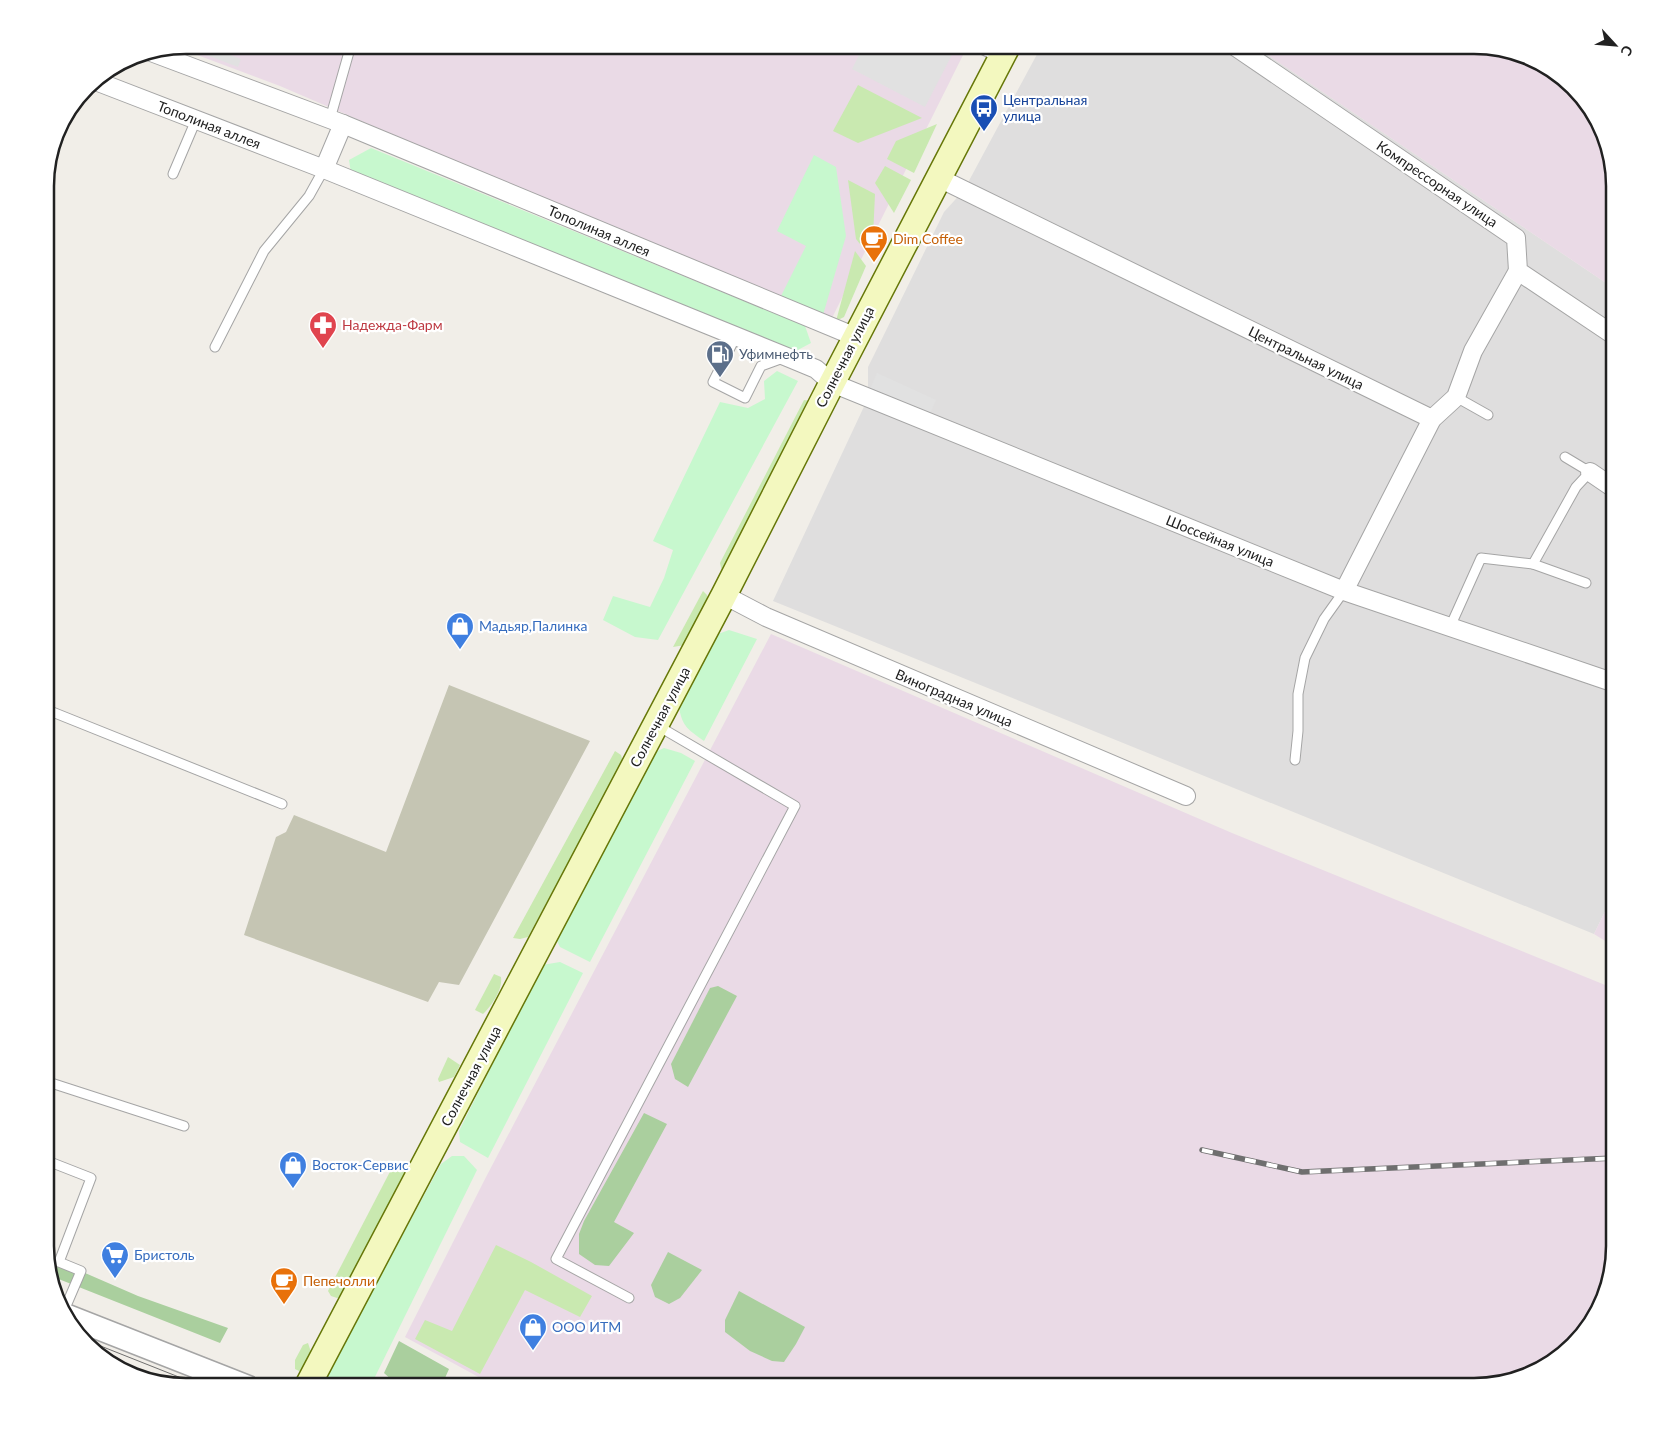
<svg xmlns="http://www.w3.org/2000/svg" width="1660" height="1432" font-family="Lato,sans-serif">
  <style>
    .residential { fill: #dfdede }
    .industrial { fill: #eadae6 }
    .construction { fill: #c5c5b3 }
    .grass { fill: #c9e9b0 }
    .forest { fill: #aacf9e }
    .park { fill: #c7f8ce }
    .parking { fill: #e1e1e1 }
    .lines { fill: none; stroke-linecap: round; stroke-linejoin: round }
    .service-casing { stroke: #a5a5a5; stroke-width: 11 }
    .minor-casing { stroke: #a5a5a5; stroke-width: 20 }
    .tertiary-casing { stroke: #a5a5a5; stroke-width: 25 }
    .secondary-casing { stroke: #667708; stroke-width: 28 }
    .service { stroke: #fff; stroke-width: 9 }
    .minor { stroke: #fff; stroke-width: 18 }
    .tertiary { stroke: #fff; stroke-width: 22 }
    .secondary { stroke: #f3f8bf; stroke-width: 25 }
    .tram { stroke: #6f6f6f; stroke-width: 1 }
    .rail-casing { stroke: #6f6f6f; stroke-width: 5.5 }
    .rail { stroke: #fff; stroke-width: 4; stroke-dasharray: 11; stroke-linecap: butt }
    .labels { text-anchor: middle; stroke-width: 4.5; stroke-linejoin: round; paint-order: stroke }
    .transit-label { font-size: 14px; fill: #164399; stroke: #fff; text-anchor: start }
    .street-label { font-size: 14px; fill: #212121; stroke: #fff }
    .food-label { font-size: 14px; fill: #c56008; stroke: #fff; text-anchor: start }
    .health-label { font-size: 14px; fill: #be3a42; stroke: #fff; text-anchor: start }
    .service-label { font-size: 14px; fill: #4e5e75; stroke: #fff; text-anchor: start }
    .shop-label { font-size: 14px; fill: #366cbe; stroke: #fff; text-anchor: start }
    .rim { fill: none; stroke: #212121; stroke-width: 2.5 }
  </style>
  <rect width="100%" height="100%" fill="#f1eee8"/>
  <path class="residential" d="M1042,45H1253L1615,289V891L1594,934L773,601L868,398V367L875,353L944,212L964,190Z"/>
  <g class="industrial">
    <path d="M186,45H968L830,322L280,86L176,47Z"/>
    <path d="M1253,45H1474L1528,56L1567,80L1604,132L1615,186V289Z"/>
    <path d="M771,634L1232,833L1615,989V1246L1604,1300L1580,1339L1528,1376L1474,1387H581L573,1383L571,1387H481L484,1380L405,1337L485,1179Z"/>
    <path d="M1615,891V947L1594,934Z"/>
  </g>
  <path class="construction" d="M449,685L590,741L459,985L439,982L428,1002L244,935L276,837L286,832L294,815L386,852Z"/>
  <g class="grass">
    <path d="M858,85L922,118L858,143L833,131Z"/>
    <path d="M937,124L914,173L887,159L896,141Z"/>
    <path d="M885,166L911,180L894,213L875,183Z"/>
    <path d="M848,180L875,194L872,259L856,239Z"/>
    <path d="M855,251L866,266L844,317L836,321Z"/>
    <path d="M804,400L811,401L722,572L720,563Z"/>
    <path d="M703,591L707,595L709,604L685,645L673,647Z"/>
    <path d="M615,751L621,755L623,762L528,937L520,939L513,938Z"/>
    <path d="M494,974L501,977C503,990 491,1006 483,1014L475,1010Z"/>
    <path d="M448,1057L460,1065L454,1077L439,1082L438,1079Z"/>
    <path d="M395,1162L404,1167L405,1172L341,1297L337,1298L331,1296L328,1291Z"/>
    <path d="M496,1245L531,1262L592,1296L580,1317L525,1290L480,1374L415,1339L425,1320L452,1331Z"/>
    <path d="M308,1343L311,1352L301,1372L295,1369V1360L303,1345Z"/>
  </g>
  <g class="forest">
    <path d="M718,986L737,996L688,1087L675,1079L671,1064L710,988Z"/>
    <path d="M644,1113L667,1124L614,1222L634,1233L609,1266L595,1265L579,1254V1234L584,1221Z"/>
    <path d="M668,1252L702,1270L680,1298L669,1304L655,1297L651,1285Z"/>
    <path d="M46,1256L138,1296L228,1328L220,1343L51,1276Z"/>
    <path d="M739,1291L805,1327L796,1344L784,1362L772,1361L750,1351L725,1332V1320Z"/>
    <path d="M399,1341L449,1369L441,1387C415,1387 404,1392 384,1373Z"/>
  </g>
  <g class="park">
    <path d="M371,148L805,326L811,343L794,352L351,173L349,160Z"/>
    <path d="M814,155L836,167L846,236L823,315L816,316L781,296L806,246L777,231Z"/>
    <path d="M777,371L798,381L658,640L635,637L603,620L613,596L650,607L664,578L673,550L653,541L720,402L748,408L765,399L764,381Z"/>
    <path d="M729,630L757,639L704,741C689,730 682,727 679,707L718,634Z"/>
    <path d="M664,748L681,753L695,761L590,962L560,947L555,937L653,753Z"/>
    <path d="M560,962L583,973L488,1158L460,1142L459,1131L542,965Z"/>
    <path d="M452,1156H464L477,1170L370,1387H326V1379L329,1371L441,1164Z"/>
  </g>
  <g class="parking">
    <path d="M204,45L241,59L238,67L183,46Z"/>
    <path d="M864,45H957L925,107L852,69Z"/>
    <path d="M877,373L936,400L929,416L870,389Z"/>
  </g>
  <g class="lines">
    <g class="service-casing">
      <g id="service">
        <path d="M973,45L1000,58"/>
        <path d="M330,119L351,45"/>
        <path d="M173,174L196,120"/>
        <path d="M736,336L713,382L745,398L761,366L783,358"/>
        <path d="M215,347L264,251L309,196L324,169"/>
        <path d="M1456,397L1488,415"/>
        <path d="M1533,564L1586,583"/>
        <path d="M1450,627L1481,558L1533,564L1576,487L1590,472L1565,457"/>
        <path d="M45,709L282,804"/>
        <path d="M1295,760L1298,731V694L1305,658L1324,619L1344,591"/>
        <path d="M45,1081L184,1126"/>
        <path d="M45,1160L91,1178L59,1262L81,1271L63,1313"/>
        <path d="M629,1298L556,1259L795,806L658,726"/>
      </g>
    </g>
    <g class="minor-casing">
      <g id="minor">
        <path d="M1233,45L1516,238L1518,271L1615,336"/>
        <path d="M151,52L343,124L856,337"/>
        <path d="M93,80L324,169L787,357L816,369L832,383L1344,591L1615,683"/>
        <path d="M324,169L343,124"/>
        <path d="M939,178L1432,419"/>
        <path d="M1590,472L1615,489"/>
        <path d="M1344,591L1432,419L1456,397L1473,351L1518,271"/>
        <path d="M724,595L766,617L1186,796"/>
      </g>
    </g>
    <g class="tertiary-casing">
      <path id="tertiary" d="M65,1315L248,1387"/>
    </g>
    <g class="secondary-casing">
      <path id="secondary" d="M307,1387L724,595L832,383L1008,45"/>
    </g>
    <use href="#service" class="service"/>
    <use href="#minor" class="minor"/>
    <use href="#tertiary" class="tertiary"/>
    <use href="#secondary" class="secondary"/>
    <g class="tram">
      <path d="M83,1339L204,1387"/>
      <path d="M111,1363L160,1382"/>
    </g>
    <g class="rail-casing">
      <path id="rail" d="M1202,1150L1302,1172L1615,1158"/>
    </g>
    <use href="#rail" class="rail"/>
  </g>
  <defs>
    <g id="bus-pin" transform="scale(1.4375)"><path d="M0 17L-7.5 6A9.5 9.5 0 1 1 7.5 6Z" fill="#1a4fb4" stroke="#fff"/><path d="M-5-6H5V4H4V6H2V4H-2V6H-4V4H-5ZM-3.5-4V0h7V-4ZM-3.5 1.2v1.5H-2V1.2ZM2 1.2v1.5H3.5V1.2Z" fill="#fff"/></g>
    <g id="cafe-pin" transform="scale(1.4375)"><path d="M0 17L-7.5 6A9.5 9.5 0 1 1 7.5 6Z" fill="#e8710a" stroke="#fff"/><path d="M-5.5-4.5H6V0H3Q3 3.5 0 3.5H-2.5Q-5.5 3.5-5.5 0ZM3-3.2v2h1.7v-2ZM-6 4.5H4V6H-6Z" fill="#fff"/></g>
    <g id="pharmacy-pin" transform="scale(1.4375)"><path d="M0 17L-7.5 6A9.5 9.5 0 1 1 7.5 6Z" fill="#e0444e" stroke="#fff"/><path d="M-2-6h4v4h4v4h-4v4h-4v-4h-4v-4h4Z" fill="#fff"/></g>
    <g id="fuel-pin" transform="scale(1.4375)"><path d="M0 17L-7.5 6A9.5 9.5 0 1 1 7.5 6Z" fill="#5c6f8a" stroke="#fff"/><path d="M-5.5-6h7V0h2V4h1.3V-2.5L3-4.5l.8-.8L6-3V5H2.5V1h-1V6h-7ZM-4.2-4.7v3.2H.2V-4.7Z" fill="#fff"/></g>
    <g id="shop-pin" transform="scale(1.4375)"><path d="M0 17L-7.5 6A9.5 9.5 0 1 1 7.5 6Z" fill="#3f7fe0" stroke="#fff"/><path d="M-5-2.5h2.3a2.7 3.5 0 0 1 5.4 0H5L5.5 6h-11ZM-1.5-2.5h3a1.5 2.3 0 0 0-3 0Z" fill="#fff"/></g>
    <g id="supermarket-pin" transform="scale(1.4375)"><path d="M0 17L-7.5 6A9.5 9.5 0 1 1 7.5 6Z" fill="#3f7fe0" stroke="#fff"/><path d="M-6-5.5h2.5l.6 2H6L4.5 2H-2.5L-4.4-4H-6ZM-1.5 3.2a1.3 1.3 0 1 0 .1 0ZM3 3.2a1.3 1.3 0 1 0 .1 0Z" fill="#fff"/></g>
  </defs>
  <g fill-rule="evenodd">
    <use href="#bus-pin" x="984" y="108"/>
    <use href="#cafe-pin" x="874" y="239"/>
    <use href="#pharmacy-pin" x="323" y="325"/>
    <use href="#fuel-pin" x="720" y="354"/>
    <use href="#shop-pin" x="460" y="626"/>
    <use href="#shop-pin" x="293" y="1165"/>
    <use href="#supermarket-pin" x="115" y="1255"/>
    <use href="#cafe-pin" x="284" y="1281"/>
    <use href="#shop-pin" x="533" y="1327"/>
  </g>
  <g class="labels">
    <g class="transit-label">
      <text x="1003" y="105">Центральная<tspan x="1003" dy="16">улица</tspan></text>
    </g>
    <g class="street-label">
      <text transform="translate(209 125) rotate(21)" y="5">Тополиная аллея</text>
      <text transform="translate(1437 184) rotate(34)" y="5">Компрессорная улица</text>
      <text transform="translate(599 231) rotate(23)" y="5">Тополиная аллея</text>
      <text transform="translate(845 357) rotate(-63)" y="5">Солнечная улица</text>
      <text transform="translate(1306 358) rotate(26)" y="5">Центральная улица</text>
      <text transform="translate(1220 541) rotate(22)" y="5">Шоссейная улица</text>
      <text transform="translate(954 698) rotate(23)" y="5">Виноградная улица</text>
      <text transform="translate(660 717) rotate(-62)" y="5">Солнечная улица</text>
      <text transform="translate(471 1076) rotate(-62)" y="5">Солнечная улица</text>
    </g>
    <g class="food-label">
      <text x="893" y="244">Dim Coffee</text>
      <text x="303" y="1286">Пепечолли</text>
    </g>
    <g class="health-label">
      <text x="342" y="330">Надежда-Фарм</text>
    </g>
    <g class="service-label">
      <text x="739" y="359">Уфимнефть</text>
    </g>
    <g class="shop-label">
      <text x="479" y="631">Мадьяр,Палинка</text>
      <text x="312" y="1170">Восток-Сервис</text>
      <text x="134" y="1260">Бристоль</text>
      <text x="552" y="1332">ООО ИТМ</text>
    </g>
  </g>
  <path d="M0 0H1660V1432H0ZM186 54H1474A132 132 0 0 1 1606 186V1246A132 132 0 0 1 1474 1378H186A132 132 0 0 1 54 1246V186A132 132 0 0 1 186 54Z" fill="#fff" fill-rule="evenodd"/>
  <path class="rim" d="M186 54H1474A132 132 0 0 1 1606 186V1246A132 132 0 0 1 1474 1378H186A132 132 0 0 1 54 1246V186A132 132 0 0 1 186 54Z"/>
  <g transform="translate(1615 45) rotate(116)" stroke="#ffffff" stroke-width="4" paint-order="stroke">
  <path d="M0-4L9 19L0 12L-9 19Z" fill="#212121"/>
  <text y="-8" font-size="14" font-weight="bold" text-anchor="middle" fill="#212121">С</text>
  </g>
</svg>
